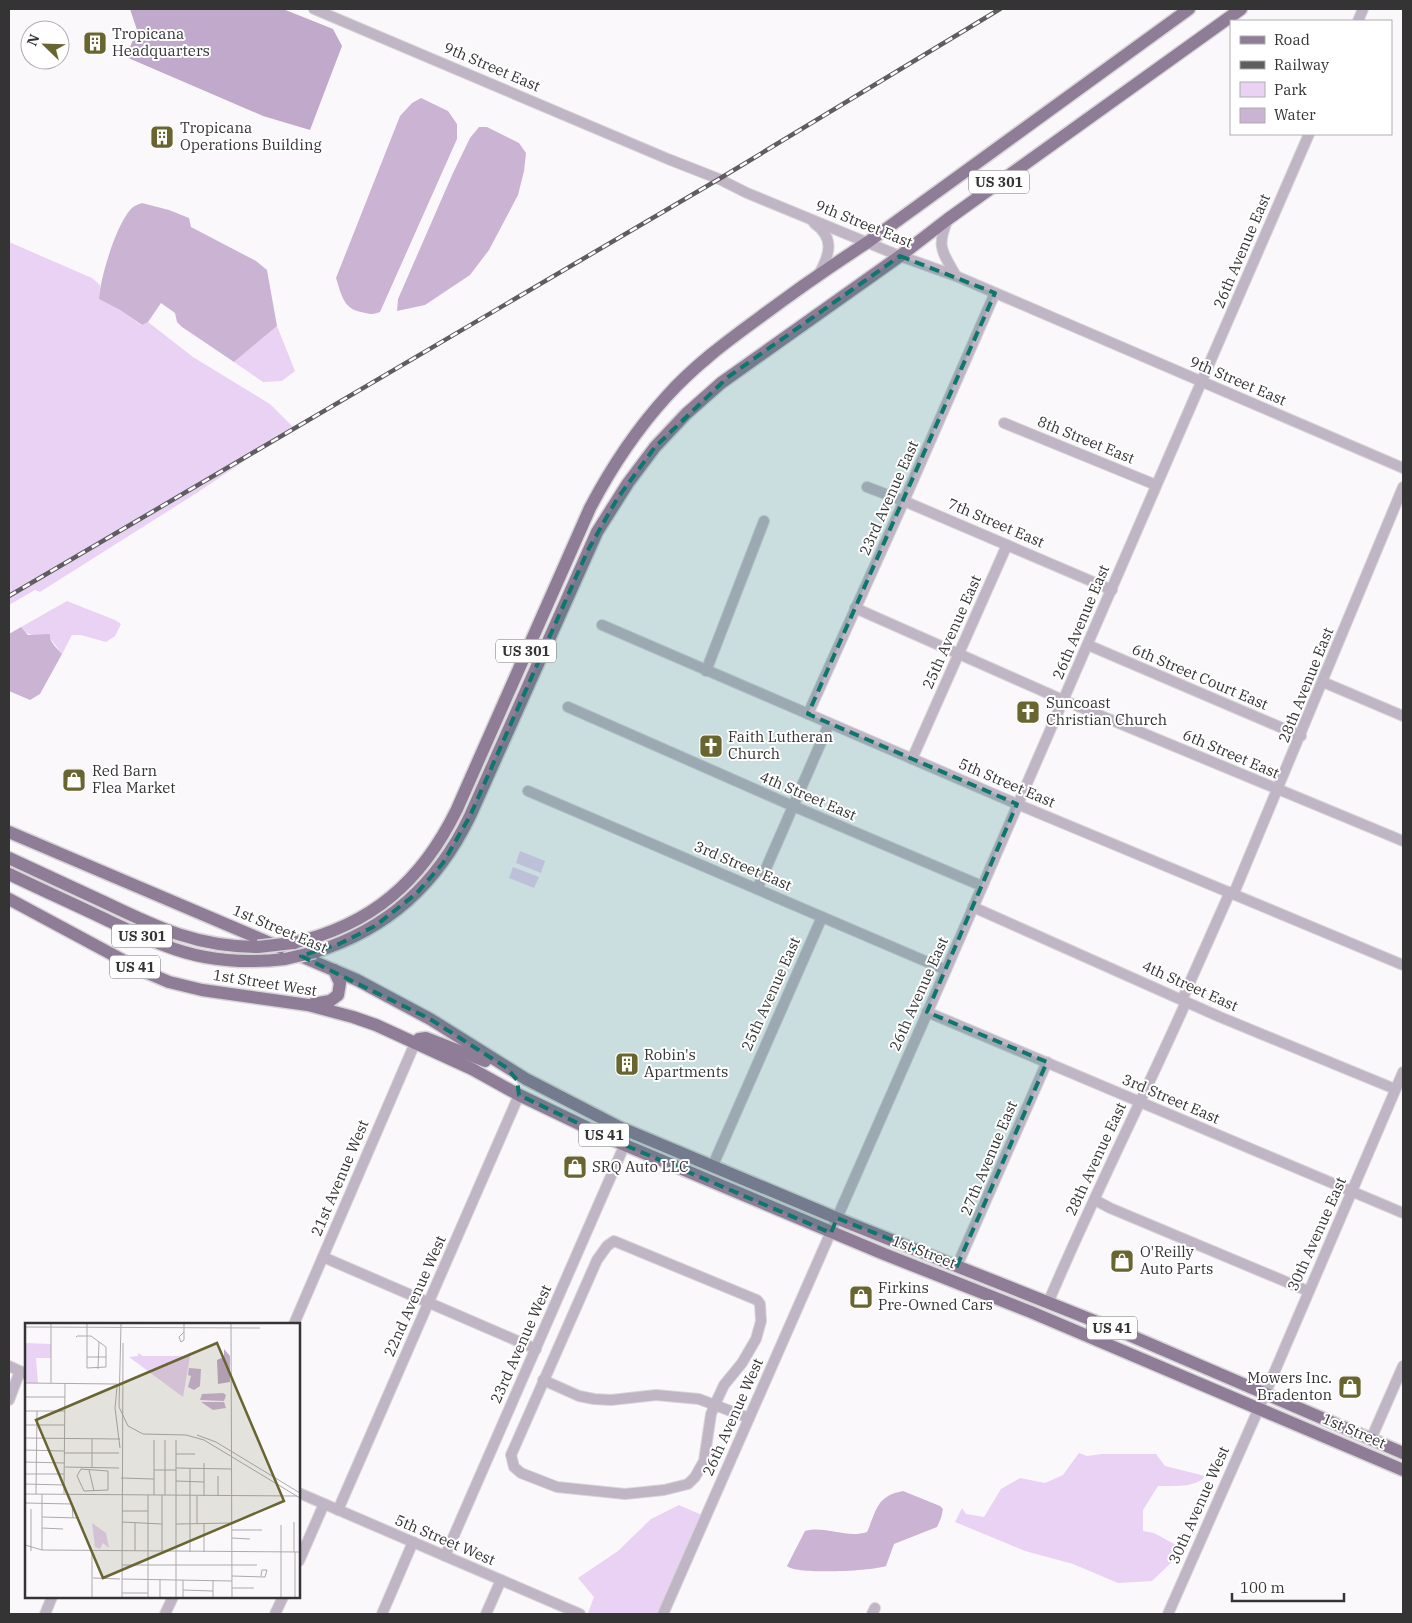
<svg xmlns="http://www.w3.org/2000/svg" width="1412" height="1623" font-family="'IBM Plex Serif',serif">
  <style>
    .green { fill: #e9d2f3 }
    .forest { fill: #c0a9ca }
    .water { fill: #cbb3d4 }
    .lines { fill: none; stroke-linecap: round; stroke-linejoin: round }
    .minor-casing { stroke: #d7d5d8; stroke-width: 12 }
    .major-casing { stroke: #d7d5d8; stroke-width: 15 }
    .minor { stroke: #c0b5c4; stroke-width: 10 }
    .major { stroke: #8f7c96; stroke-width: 12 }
    .rail-casing { stroke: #5f5d5f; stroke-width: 4.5 }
    .rail { stroke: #fff; stroke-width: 2.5; stroke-dasharray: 8; stroke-linecap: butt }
    .major-bridge-casing { stroke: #d7d5d8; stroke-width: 15; stroke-linecap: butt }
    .major-bridge { stroke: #8f7c96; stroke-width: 12 }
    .marked { fill: #0f766e; fill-opacity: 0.2; stroke: #0f766e; stroke-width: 4; stroke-dasharray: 10 6; stroke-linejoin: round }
    .labels { text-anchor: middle; stroke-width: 4; stroke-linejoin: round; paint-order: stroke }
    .shield { fill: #fff; stroke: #727172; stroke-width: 1 }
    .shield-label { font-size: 14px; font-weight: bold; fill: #353435 }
    .poi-label { font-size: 15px; fill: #353435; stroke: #fff; text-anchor: start }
    .street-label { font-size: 15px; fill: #353435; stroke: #fff }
    .inset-road { fill: none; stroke: #acaaac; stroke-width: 1 }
    .view { fill: #686531; fill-opacity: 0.15; stroke: #686531; stroke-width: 2.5 }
    .inset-edge { fill: none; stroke: #353435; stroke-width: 2.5 }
  </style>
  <rect width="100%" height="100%" fill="#fbf8fc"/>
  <g class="green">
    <path d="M9,242L92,278L100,285L99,299L120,310L141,325L148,322L193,357L270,404L294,428L195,494L40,592L35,590L9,605Z"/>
    <path d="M277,326L295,371L282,381L263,382L234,362Z"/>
    <path d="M67,601L115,620L121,624L115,636L106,642L81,635H72L62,654L50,638C38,636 28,637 21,627Z"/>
    <path d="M520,851L545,861L541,873L516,863Z"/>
    <path d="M513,867L539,877L534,888L509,878Z"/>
    <path d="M1079,1453L1087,1456L1102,1454H1156L1165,1466L1205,1476C1197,1488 1171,1486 1158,1486L1143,1510V1531L1154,1533L1178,1546L1172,1562L1152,1581L1118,1583L1073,1564L1025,1551L955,1522L962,1508L966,1514L984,1517L1001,1489L1020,1478L1045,1483L1063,1475Z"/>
    <path d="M679,1505L702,1515L658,1614L588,1613L594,1597L578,1578L618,1551L651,1519Z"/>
  </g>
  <path class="forest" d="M130,9H283L333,29L342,46L310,130L263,116L126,57L137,30Z"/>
  <g class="water">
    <path d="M421,98L448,111L457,124V139L380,312C372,315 369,314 361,312C343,309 341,293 336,278L400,116L412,103Z"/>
    <path d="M479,127H487L519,143L526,153L524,171L518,195L489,250L470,275L425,305L397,311L398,299L453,173L470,138Z"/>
    <path d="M142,203L169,210L189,218L191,227L256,261L267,270L277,326L234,362L182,327L177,322L175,313L161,303L148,322L142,325L120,310L99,299C100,278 117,222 132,208C134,206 139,204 142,203Z"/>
    <path d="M21,627L28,635L50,634C49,642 57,648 62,654L40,694L30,700L9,691V634Z"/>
    <path d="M903,1491L940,1506L943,1509L941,1518L937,1527L894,1544L886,1566C873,1571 796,1575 787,1566L805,1531C826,1525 846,1539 867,1532C877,1510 876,1496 903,1491Z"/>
  </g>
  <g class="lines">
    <g class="minor-casing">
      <g id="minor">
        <path d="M314,9L668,159L719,179L747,193L900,256L956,276L1403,468"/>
        <path d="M1358,21L1363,9"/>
        <path d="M948,219C936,247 942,251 956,276"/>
        <path d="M814,223C835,238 830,254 819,274"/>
        <path d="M1004,423L1156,485"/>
        <path d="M867,487L904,501L1112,590"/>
        <path d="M855,608L1063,700L1403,841"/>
        <path d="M602,625L1017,804L1403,965"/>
        <path d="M1088,645L1301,736"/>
        <path d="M706,671L764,521"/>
        <path d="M1323,682L1403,716"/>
        <path d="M568,707L793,806L982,886"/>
        <path d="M808,714L904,501L995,293"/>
        <path d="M912,759L1007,545"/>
        <path d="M528,791L946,970"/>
        <path d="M757,889L829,724"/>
        <path d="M1234,893L1403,487"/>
        <path d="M973,907L1220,1017L1395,1089"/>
        <path d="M1182,1000L1230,892"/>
        <path d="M927,1012L1403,1213"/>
        <path d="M713,1165L822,917"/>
        <path d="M1095,1200L1110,1208L1308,1291"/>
        <path d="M614,1241L757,1300L760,1304L761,1321L756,1339L742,1363L724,1385L717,1400L711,1414L704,1461L695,1477L688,1484L664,1490L625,1494L557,1487L521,1473L514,1467L511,1455L597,1260L607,1246Z"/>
        <path d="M323,1257L536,1349"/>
        <path d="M957,1266L1047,1062"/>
        <path d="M1048,1303C1091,1201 1141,1103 1186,1002"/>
        <path d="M294,1324L415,1043"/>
        <path d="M9,1366L26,1374"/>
        <path d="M543,1380L579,1396L594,1399L611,1400L656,1395L699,1399L749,1418"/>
        <path d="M9,1400L20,1371"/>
        <path d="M1371,1439L1403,1366"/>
        <path d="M299,1493L580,1614"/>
        <path d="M338,1510L519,1095"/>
        <path d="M445,1556L625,1144"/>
        <path d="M299,1561L324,1504"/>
        <path d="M45,1614L52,1597"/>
        <path d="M165,1614L173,1597"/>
        <path d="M275,1614L283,1597"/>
        <path d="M382,1614L413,1542"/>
        <path d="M486,1614L501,1580"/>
        <path d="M663,1614L946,970L1309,134"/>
        <path d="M872,1614L875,1608"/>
        <path d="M1168,1614L1259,1408L1403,1072"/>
      </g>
    </g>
    <g class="major-casing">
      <g id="major">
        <path d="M9,832L357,980L430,1019L526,1079L619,1127L846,1222L1122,1332L1403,1453"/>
        <path d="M9,858C41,873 73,888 106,903C158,928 198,947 258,947"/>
        <path d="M9,874C42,890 76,905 109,921C140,935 171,951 205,957C232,962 259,962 285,959"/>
        <path d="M9,899L143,971L169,982L202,990L308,1005L353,1017L376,1025L472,1069L519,1095L613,1140L884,1254L1031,1312L1403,1470"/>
        <path d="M293,943C372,925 422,881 457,809L590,508C611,468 636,430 667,396C694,366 726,342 759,318C795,291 831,266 868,242L1189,9"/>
        <path d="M315,952C388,929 437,884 470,816L597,532L628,483L655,447L686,414L721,383L900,256L948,219L1241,9"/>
        <path d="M313,1004L330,1001L338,995L340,983L334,970"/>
        <path d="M415,1043L419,1039L426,1038L485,1061"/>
      </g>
    </g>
    <use href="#minor" class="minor"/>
    <use href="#major" class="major"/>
    <g class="rail-casing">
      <path id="rail" d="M9,596L719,179L1000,9"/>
    </g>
    <use href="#rail" class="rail"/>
    <g class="major-bridge-casing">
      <g id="major-bridge">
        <path d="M258,947L293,943"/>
        <path d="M285,959L315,952"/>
      </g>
    </g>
    <use href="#major-bridge" class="major-bridge"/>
  </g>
  <path class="marked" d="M900,256L995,293L808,714L1017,804L927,1012L1047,1062L957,1266L837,1218L831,1233L613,1140L519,1095L517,1080L507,1068L430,1019L301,956L339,944L375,926L417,893L443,863L470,816L588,550L617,499L655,447L728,377Z"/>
  <defs>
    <g id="building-square" transform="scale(1.25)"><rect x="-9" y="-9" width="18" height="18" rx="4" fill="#686531" stroke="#fff"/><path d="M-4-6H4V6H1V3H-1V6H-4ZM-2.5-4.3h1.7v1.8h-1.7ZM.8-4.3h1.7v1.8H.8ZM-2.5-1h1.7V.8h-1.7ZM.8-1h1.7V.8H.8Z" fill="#fff"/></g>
    <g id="church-square" transform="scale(1.25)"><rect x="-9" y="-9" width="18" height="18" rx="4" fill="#686531" stroke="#fff"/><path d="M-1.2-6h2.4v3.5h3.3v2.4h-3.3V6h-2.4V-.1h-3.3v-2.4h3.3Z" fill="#fff"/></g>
    <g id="shop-square" transform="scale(1.25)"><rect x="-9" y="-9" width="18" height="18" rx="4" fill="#686531" stroke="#fff"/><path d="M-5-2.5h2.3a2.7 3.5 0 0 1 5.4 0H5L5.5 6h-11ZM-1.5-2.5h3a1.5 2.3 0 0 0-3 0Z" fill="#fff"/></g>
  </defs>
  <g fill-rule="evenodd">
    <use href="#building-square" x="95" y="43"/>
    <use href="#building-square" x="162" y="137"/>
    <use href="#church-square" x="1028" y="712"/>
    <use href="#church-square" x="711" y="746"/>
    <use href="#shop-square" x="74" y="780"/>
    <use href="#building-square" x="627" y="1064"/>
    <use href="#shop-square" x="575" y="1167"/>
    <use href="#shop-square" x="1122" y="1261"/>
    <use href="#shop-square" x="861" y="1297"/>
    <use href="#shop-square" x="1350" y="1387"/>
  </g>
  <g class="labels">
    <g class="shield">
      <rect x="969" y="170.5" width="60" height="23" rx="4"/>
      <rect x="496" y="639.5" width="60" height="23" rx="4"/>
      <rect x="112" y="924.5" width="60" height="23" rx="4"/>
      <rect x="110" y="955.5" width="50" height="23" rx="4"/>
      <rect x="579" y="1123.5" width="50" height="23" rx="4"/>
      <rect x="1087" y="1316.5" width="50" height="23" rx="4"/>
    </g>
    <g class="shield-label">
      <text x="999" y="187">US 301</text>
      <text x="526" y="656">US 301</text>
      <text x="142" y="941">US 301</text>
      <text x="135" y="972">US 41</text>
      <text x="604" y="1140">US 41</text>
      <text x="1112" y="1333">US 41</text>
    </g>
    <g class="poi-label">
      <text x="112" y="39">Tropicana<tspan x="112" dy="17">Headquarters</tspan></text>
      <text x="180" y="133">Tropicana<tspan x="180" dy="17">Operations Building</tspan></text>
      <text x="1046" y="708">Suncoast<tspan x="1046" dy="17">Christian Church</tspan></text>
      <text x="728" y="742">Faith Lutheran<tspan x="728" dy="17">Church</tspan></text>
      <text x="92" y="776">Red Barn<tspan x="92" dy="17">Flea Market</tspan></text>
      <text x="644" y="1060">Robin's<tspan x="644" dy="17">Apartments</tspan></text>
      <text x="592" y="1172">SRQ Auto LLC</text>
      <text x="1140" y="1257">O'Reilly<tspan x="1140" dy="17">Auto Parts</tspan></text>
      <text x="878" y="1293">Firkins<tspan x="878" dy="17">Pre-Owned Cars</tspan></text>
      <text x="1332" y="1383" text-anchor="end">Mowers Inc.<tspan x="1332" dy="17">Bradenton</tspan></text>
    </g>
    <g class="street-label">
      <text transform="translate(492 67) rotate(23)" y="5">9th Street East</text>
      <text transform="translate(864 224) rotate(22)" y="5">9th Street East</text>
      <text transform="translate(1242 251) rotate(-67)" y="5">26th Avenue East</text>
      <text transform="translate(1238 381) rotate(23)" y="5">9th Street East</text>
      <text transform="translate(1086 440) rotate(22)" y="5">8th Street East</text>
      <text transform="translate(889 498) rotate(-66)" y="5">23rd Avenue East</text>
      <text transform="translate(996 523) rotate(23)" y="5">7th Street East</text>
      <text transform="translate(1081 622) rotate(-67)" y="5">26th Avenue East</text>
      <text transform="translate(952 632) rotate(-66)" y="5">25th Avenue East</text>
      <text transform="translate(1200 677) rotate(23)" y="5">6th Street Court East</text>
      <text transform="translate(1306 685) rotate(-68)" y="5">28th Avenue East</text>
      <text transform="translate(1231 754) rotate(23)" y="5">6th Street East</text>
      <text transform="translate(1007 783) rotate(23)" y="5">5th Street East</text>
      <text transform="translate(808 796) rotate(23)" y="5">4th Street East</text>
      <text transform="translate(743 866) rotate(23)" y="5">3rd Street East</text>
      <text transform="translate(280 929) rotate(23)" y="5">1st Street East</text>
      <text transform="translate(265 983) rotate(9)" y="5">1st Street West</text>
      <text transform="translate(1190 986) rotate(24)" y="5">4th Street East</text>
      <text transform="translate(771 994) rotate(-66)" y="5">25th Avenue East</text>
      <text transform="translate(919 994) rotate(-66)" y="5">26th Avenue East</text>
      <text transform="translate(1171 1099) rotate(23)" y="5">3rd Street East</text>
      <text transform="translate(989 1158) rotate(-67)" y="5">27th Avenue East</text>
      <text transform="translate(1096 1159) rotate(-65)" y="5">28th Avenue East</text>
      <text transform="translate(340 1178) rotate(-67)" y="5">21st Avenue West</text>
      <text transform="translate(1317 1234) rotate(-66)" y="5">30th Avenue East</text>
      <text transform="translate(924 1252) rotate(21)" y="5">1st Street</text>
      <text transform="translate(415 1296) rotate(-66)" y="5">22nd Avenue West</text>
      <text transform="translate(521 1344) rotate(-66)" y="5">23rd Avenue West</text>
      <text transform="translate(733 1417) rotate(-66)" y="5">26th Avenue West</text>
      <text transform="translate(1354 1431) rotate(23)" y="5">1st Street</text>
      <text transform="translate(1199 1505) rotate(-66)" y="5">30th Avenue West</text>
      <text transform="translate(445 1540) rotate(23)" y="5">5th Street West</text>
    </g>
  </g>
  <g transform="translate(25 1323)">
    <rect width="275" height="275" fill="#fbf8fc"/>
    <path d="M0,20L26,21V35H11L13,60H2L0,54ZM166,28L158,74L104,34L113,33V30L118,33H162ZM67,200L81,210L84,225L78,220L75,226L70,224Z" fill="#e9d2f3"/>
    <path d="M199,26L205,33V59L193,61L192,37L199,34Z" fill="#c0a9ca"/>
    <path d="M164,45L176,46L175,63L169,67L163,64L166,53L163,52ZM198,70L201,72L199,78L175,77L177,71ZM176,79H199L201,85L188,87Z" fill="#cbb3d4"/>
    <path class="inset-road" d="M96,1L94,84L103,103L118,111L161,112L179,117L275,175M206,1L207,274M0,4L235,5M159,9L154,14L156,19L159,17V1M51,14L52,13H66L81,24V44L62,45V1M62,34H81M73,46L74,19M0,60L92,61M26,60V1M92,64L90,85L95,125M0,74H40M0,88H40M0,102H40M172,112L191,119L275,170M0,115L95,116M151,117V274M0,127L39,128M39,130H94M151,131H170M0,139L39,140M179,140V173M40,144L94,145M67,144V116M151,145L207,146M165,145V229M56,146L83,148V167L59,168L52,153ZM64,147L69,168M129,147H151M0,151H39M193,153V173M96,155L129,156M151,158L179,159M0,161L39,162M0,171L272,173M11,171L12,88M39,171L40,61M129,172V117M140,172V117M0,180L47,181L48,195M97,188H123M17,194L54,195M97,199L137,201M151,201L207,200M172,201V173M256,202V229M17,205L38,206M207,207H237M207,215L225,216M0,222L17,227L275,229M17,227V171M6,228V186M67,228V274M110,228V200M137,228V172M179,229V201M256,229V274M269,229V199M97,242H232M207,253L240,254L242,247H237L236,253M68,255L95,256M97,256L207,258M207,265H229M158,267L188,268M97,270H123M97,274L98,20M123,274V172M135,274V256M158,274V257M188,274V257M270,274V229"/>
    <path class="view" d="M192,20L259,178L78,255L11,97Z"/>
    <rect width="275" height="275" class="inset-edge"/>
  </g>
  <rect width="1412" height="1623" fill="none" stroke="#353435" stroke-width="20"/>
  <rect x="1230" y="20" width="162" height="115" fill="#ffffff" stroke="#aeaeae"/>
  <rect x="1240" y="36" width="25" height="8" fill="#8f7c96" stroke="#aeaeae"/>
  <text x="1274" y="45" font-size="15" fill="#353435">Road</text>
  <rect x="1240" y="61" width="25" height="8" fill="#5f5d5f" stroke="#aeaeae"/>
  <text x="1274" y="70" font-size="15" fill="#353435">Railway</text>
  <rect x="1240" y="82" width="25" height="15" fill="#e9d2f3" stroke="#aeaeae"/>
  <text x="1274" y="95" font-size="15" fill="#353435">Park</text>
  <rect x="1240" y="108" width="25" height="15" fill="#cbb3d4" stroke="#aeaeae"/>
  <text x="1274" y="120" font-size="15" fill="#353435">Water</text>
  <g transform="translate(45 45) rotate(293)"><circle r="24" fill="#ffffff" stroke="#aeaeae"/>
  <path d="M0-4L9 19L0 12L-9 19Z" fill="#686531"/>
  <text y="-8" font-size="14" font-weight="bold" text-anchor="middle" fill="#353435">N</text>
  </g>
  <path d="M1232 1593v8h112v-8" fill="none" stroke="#353435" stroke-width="2.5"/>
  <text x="1240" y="1593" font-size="15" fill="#353435" stroke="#ffffff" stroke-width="4" paint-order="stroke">100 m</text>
</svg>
